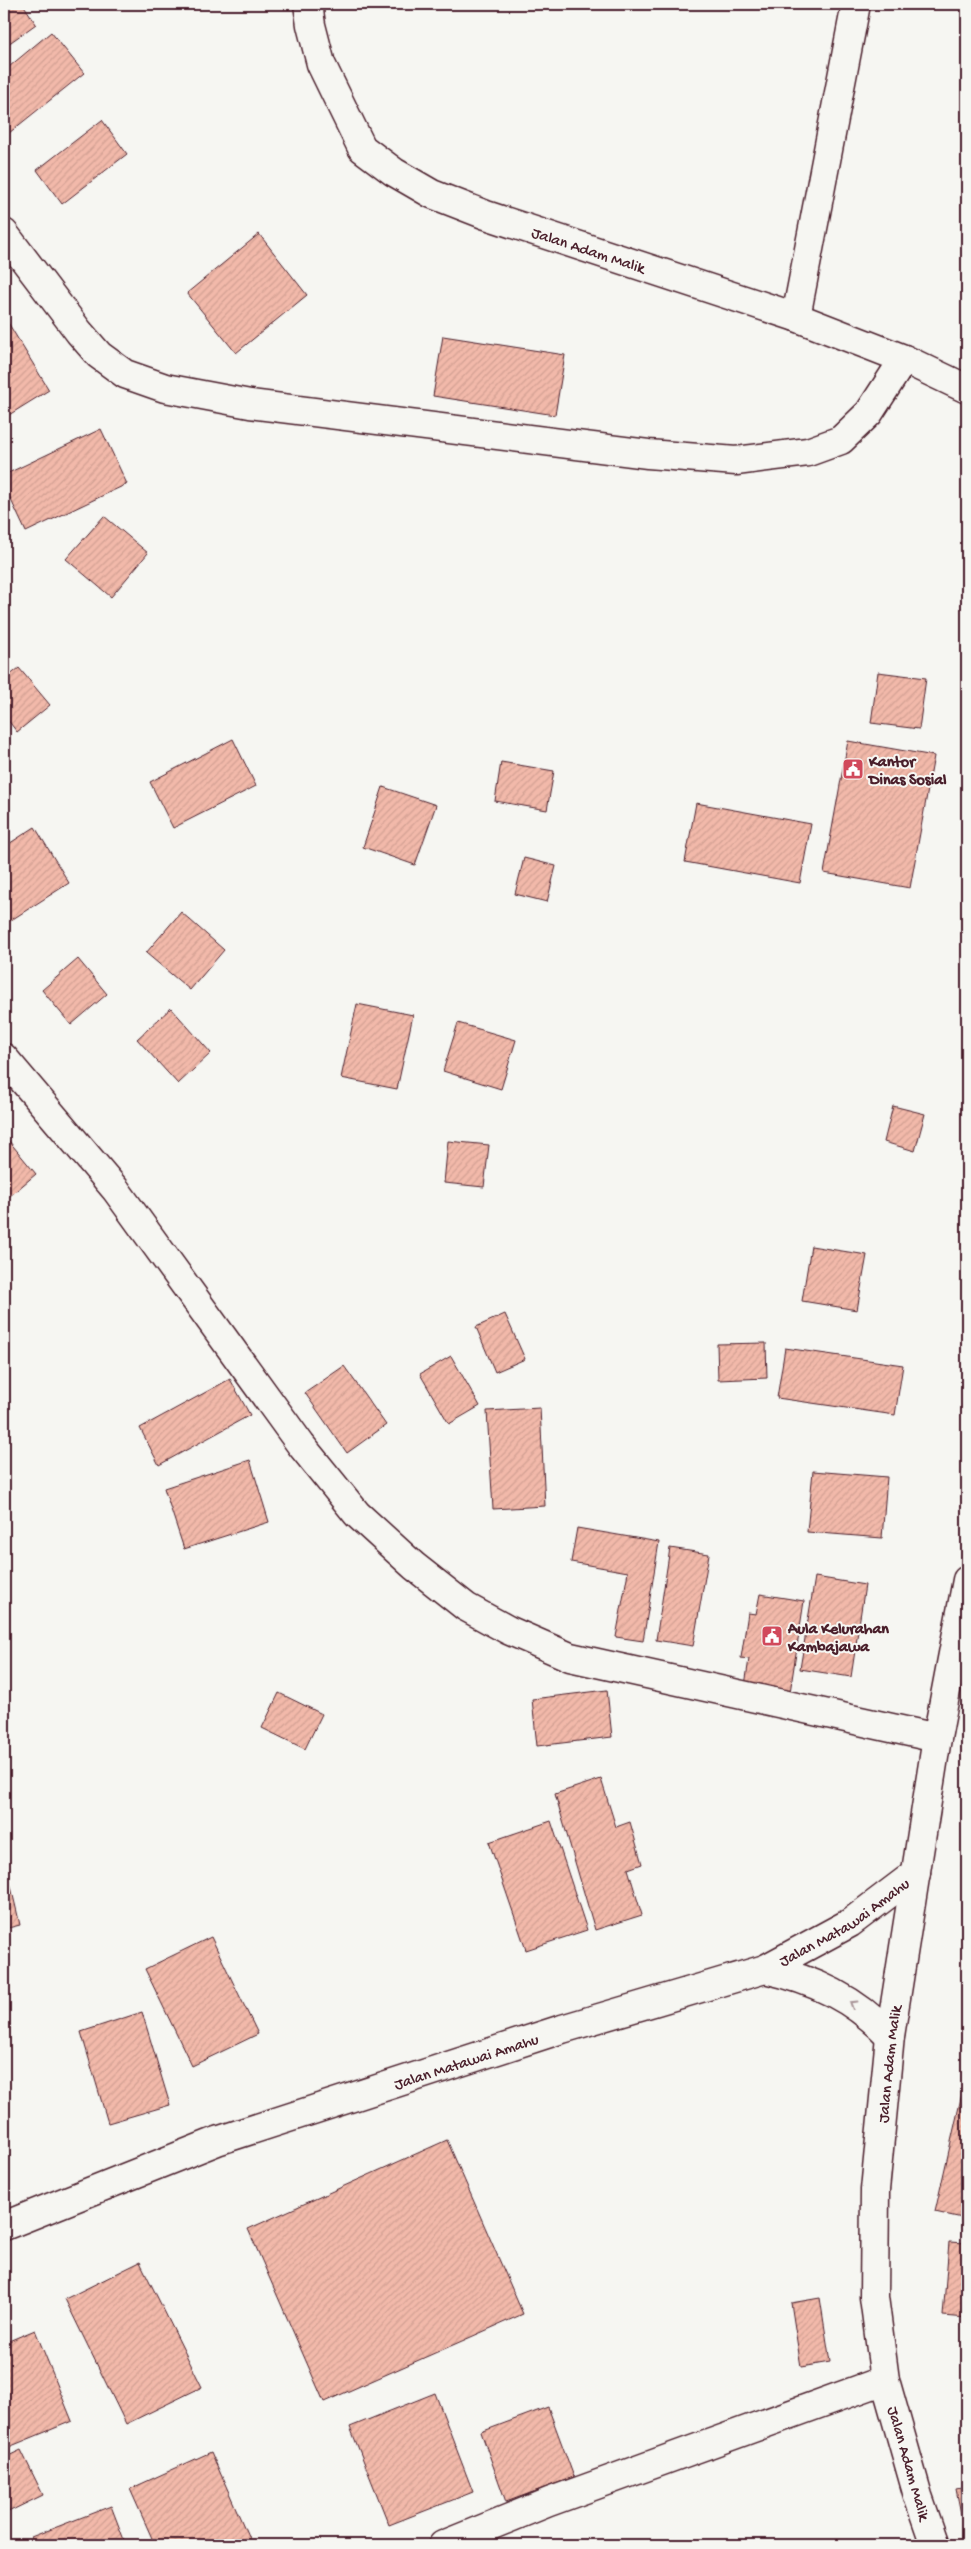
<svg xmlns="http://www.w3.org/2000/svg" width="971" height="2549" font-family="'Gochi Hand',sans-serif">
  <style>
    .building { fill: url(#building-hatch); stroke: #4a1f2b }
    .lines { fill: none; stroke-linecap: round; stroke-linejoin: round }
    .minor-casing { stroke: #4a1f2b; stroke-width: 31 }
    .highway-casing { stroke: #4a1f2b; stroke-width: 31 }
    .minor { stroke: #f6f6f2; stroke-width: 28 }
    .highway { stroke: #f6f6f2; stroke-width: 28 }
    .oneway { stroke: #a99598 }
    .labels { text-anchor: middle; stroke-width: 4; stroke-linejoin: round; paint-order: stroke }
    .street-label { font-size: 16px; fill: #4a1f2b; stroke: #f6f6f2 }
    .poi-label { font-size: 16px; font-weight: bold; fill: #4a1f2b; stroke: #f6f6f2; text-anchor: start }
  </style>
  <defs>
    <pattern id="building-hatch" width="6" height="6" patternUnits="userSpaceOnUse" patternTransform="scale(1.25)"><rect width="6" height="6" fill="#f2b9aa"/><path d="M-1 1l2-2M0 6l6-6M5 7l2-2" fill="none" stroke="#d19f92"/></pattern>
  </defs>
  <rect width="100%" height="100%" fill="#f6f6f2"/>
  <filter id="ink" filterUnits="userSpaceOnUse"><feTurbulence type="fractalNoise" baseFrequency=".02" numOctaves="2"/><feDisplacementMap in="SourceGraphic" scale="10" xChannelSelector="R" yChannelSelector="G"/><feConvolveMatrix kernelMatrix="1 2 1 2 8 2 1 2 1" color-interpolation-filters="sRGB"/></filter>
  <g filter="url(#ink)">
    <g class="building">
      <path d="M4,4H23L36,24L4,47Z"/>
      <path d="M51,32L84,73L4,137V71Z"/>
      <path d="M102,120L127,154L62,204L37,170Z"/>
      <path d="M259,234L307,295L236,353L187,293Z"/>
      <path d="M7,321L49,390L4,418V323Z"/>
      <path d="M443,336L565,355L555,415L433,396Z"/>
      <path d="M101,429L127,484L26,532L4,485V475Z"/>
      <path d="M104,516L148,553L111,597L66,559Z"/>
      <path d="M19,668L50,705L17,732L4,715V680Z"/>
      <path d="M878,672L926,678L919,729L871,723Z"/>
      <path d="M233,739L256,786L173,828L150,782Z"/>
      <path d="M848,741L934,756L910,888L824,873Z"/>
      <path d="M501,762L554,771L547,810L495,801Z"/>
      <path d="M383,787L436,805L415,865L363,847Z"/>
      <path d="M696,803L811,824L800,883L685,862Z"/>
      <path d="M35,827L69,883L5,924L4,847Z"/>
      <path d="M524,858L556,866L547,902L515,894Z"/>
      <path d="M181,912L224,950L190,990L146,953Z"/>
      <path d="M78,959L107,994L71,1025L42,990Z"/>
      <path d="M357,1004L413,1015L397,1089L341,1078Z"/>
      <path d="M171,1008L211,1053L178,1084L137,1039Z"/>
      <path d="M458,1023L516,1040L501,1089L443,1071Z"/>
      <path d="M893,1106L925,1114L915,1151L884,1142Z"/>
      <path d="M4,1135L36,1174L4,1201Z"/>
      <path d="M448,1141L489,1145L484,1187L444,1183Z"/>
      <path d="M811,1246L867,1255L857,1310L802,1301Z"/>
      <path d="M505,1314L525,1359L495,1372L476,1327Z"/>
      <path d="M766,1343L767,1378L718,1380L717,1344Z"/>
      <path d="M785,1348L903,1365L895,1415L777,1398Z"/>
      <path d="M451,1356L480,1406L449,1424L420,1374Z"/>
      <path d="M344,1366L386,1425L347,1453L305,1393Z"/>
      <path d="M230,1379L250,1415L159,1465L140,1428Z"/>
      <path d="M540,1408L545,1506L493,1509L487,1411Z"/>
      <path d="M250,1460L269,1522L184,1549L164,1488Z"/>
      <path d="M813,1471L887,1477L882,1538L807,1532Z"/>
      <path d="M577,1528L659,1542L643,1641L616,1637L628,1572L571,1562Z"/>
      <path d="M670,1548L709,1554L693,1646L656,1640Z"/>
      <path d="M815,1577L865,1585L851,1677L800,1669Z"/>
      <path d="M760,1594L804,1601L789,1699L744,1692L749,1659L741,1658L748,1613L756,1614Z"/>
      <path d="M607,1690L612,1737L537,1746L532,1699Z"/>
      <path d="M279,1693L322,1714L305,1749L262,1728Z"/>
      <path d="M601,1779L616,1827L630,1822L642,1864L628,1869L642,1915L595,1930L555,1794Z"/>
      <path d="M551,1821L587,1930L526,1950L489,1842Z"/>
      <path d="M4,1857L20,1925L4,1929Z"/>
      <path d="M211,1937L258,2034L192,2066L145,1969Z"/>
      <path d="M142,2012L170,2105L108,2123L81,2032Z"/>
      <path d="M963,2089L967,2090V2219L935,2212Z"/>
      <path d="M447,2140L523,2314L324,2402L248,2229Z"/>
      <path d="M949,2242L967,2243V2318L943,2316Z"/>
      <path d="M140,2262L202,2387L126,2424L65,2299Z"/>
      <path d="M820,2298L830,2362L801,2367L791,2303Z"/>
      <path d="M35,2330L72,2421L4,2449V2343Z"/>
      <path d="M435,2393L473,2492L389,2525L350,2427Z"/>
      <path d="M548,2407L574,2477L506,2502L481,2432Z"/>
      <path d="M21,2450L43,2495L4,2514V2458Z"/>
      <path d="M211,2452L252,2545H155L130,2489Z"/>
      <path d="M967,2487V2513L961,2514L956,2489Z"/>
      <path d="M111,2506L126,2545H35L31,2537Z"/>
    </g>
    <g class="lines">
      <g class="minor-casing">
        <g id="minor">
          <path d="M4,233L79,332L99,355L125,374L165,388L250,404L648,454L736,461L808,452L841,440L869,413L904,359"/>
          <path d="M796,317L856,4"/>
          <path d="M4,1058L116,1190L301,1445L357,1514L414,1566L466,1607L508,1630L570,1657L937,1738"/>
          <path d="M443,2545L549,2502L885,2380"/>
        </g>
      </g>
      <g class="highway-casing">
        <g id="highway">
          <path id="s1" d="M308,4L311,25L321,64L362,148L394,172L432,194L486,215L796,317L904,359L967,389"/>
          <path d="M765,1969C815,1980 855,1999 890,2036"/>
          <path id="s2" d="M4,2226L217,2141L562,2029L765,1969L850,1923L916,1873"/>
          <path id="s3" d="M935,2545L918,2496L885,2380L874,2297L875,2190L890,2036L937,1738L967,1580"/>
        </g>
      </g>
      <use href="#minor" class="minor"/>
      <use href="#highway" class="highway"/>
    </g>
    <defs><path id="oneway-chevron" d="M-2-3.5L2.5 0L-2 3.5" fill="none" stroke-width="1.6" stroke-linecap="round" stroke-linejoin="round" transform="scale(1.25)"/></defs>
    <use class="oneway" href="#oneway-chevron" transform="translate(853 2004) rotate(-148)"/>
  </g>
  <defs>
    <g id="civic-square" transform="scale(1.125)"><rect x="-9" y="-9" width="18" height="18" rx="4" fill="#d1495b" stroke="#f6f6f2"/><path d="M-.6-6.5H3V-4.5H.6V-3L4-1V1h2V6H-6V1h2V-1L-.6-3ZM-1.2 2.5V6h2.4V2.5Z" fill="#fff"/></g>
  </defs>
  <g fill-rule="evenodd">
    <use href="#civic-square" x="853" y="769"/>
    <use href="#civic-square" x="772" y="1636"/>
  </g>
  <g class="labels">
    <g class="street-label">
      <text dy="6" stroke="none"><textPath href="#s1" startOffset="405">Jalan Adam Malik</textPath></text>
      <text dy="6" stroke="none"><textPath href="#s2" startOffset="896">Jalan Matawai Amahu</textPath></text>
      <text dy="6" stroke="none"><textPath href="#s2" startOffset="491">Jalan Matawai Amahu</textPath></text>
      <text dy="6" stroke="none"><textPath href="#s3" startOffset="490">Jalan Adam Malik</textPath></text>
      <text transform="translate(910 2463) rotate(74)" y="6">Jalan Adam Malik</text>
    </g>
    <g class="poi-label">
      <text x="869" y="766">Kantor<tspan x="869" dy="18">Dinas Sosial</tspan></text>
      <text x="788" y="1633">Aula Kelurahan<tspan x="788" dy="18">Kambajawa</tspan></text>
    </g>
  </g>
  <rect width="971" height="2549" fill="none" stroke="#f6f6f2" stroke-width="20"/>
  <rect x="10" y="10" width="951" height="2529" fill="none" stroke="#4a1f2b" stroke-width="2" filter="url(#ink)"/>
</svg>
